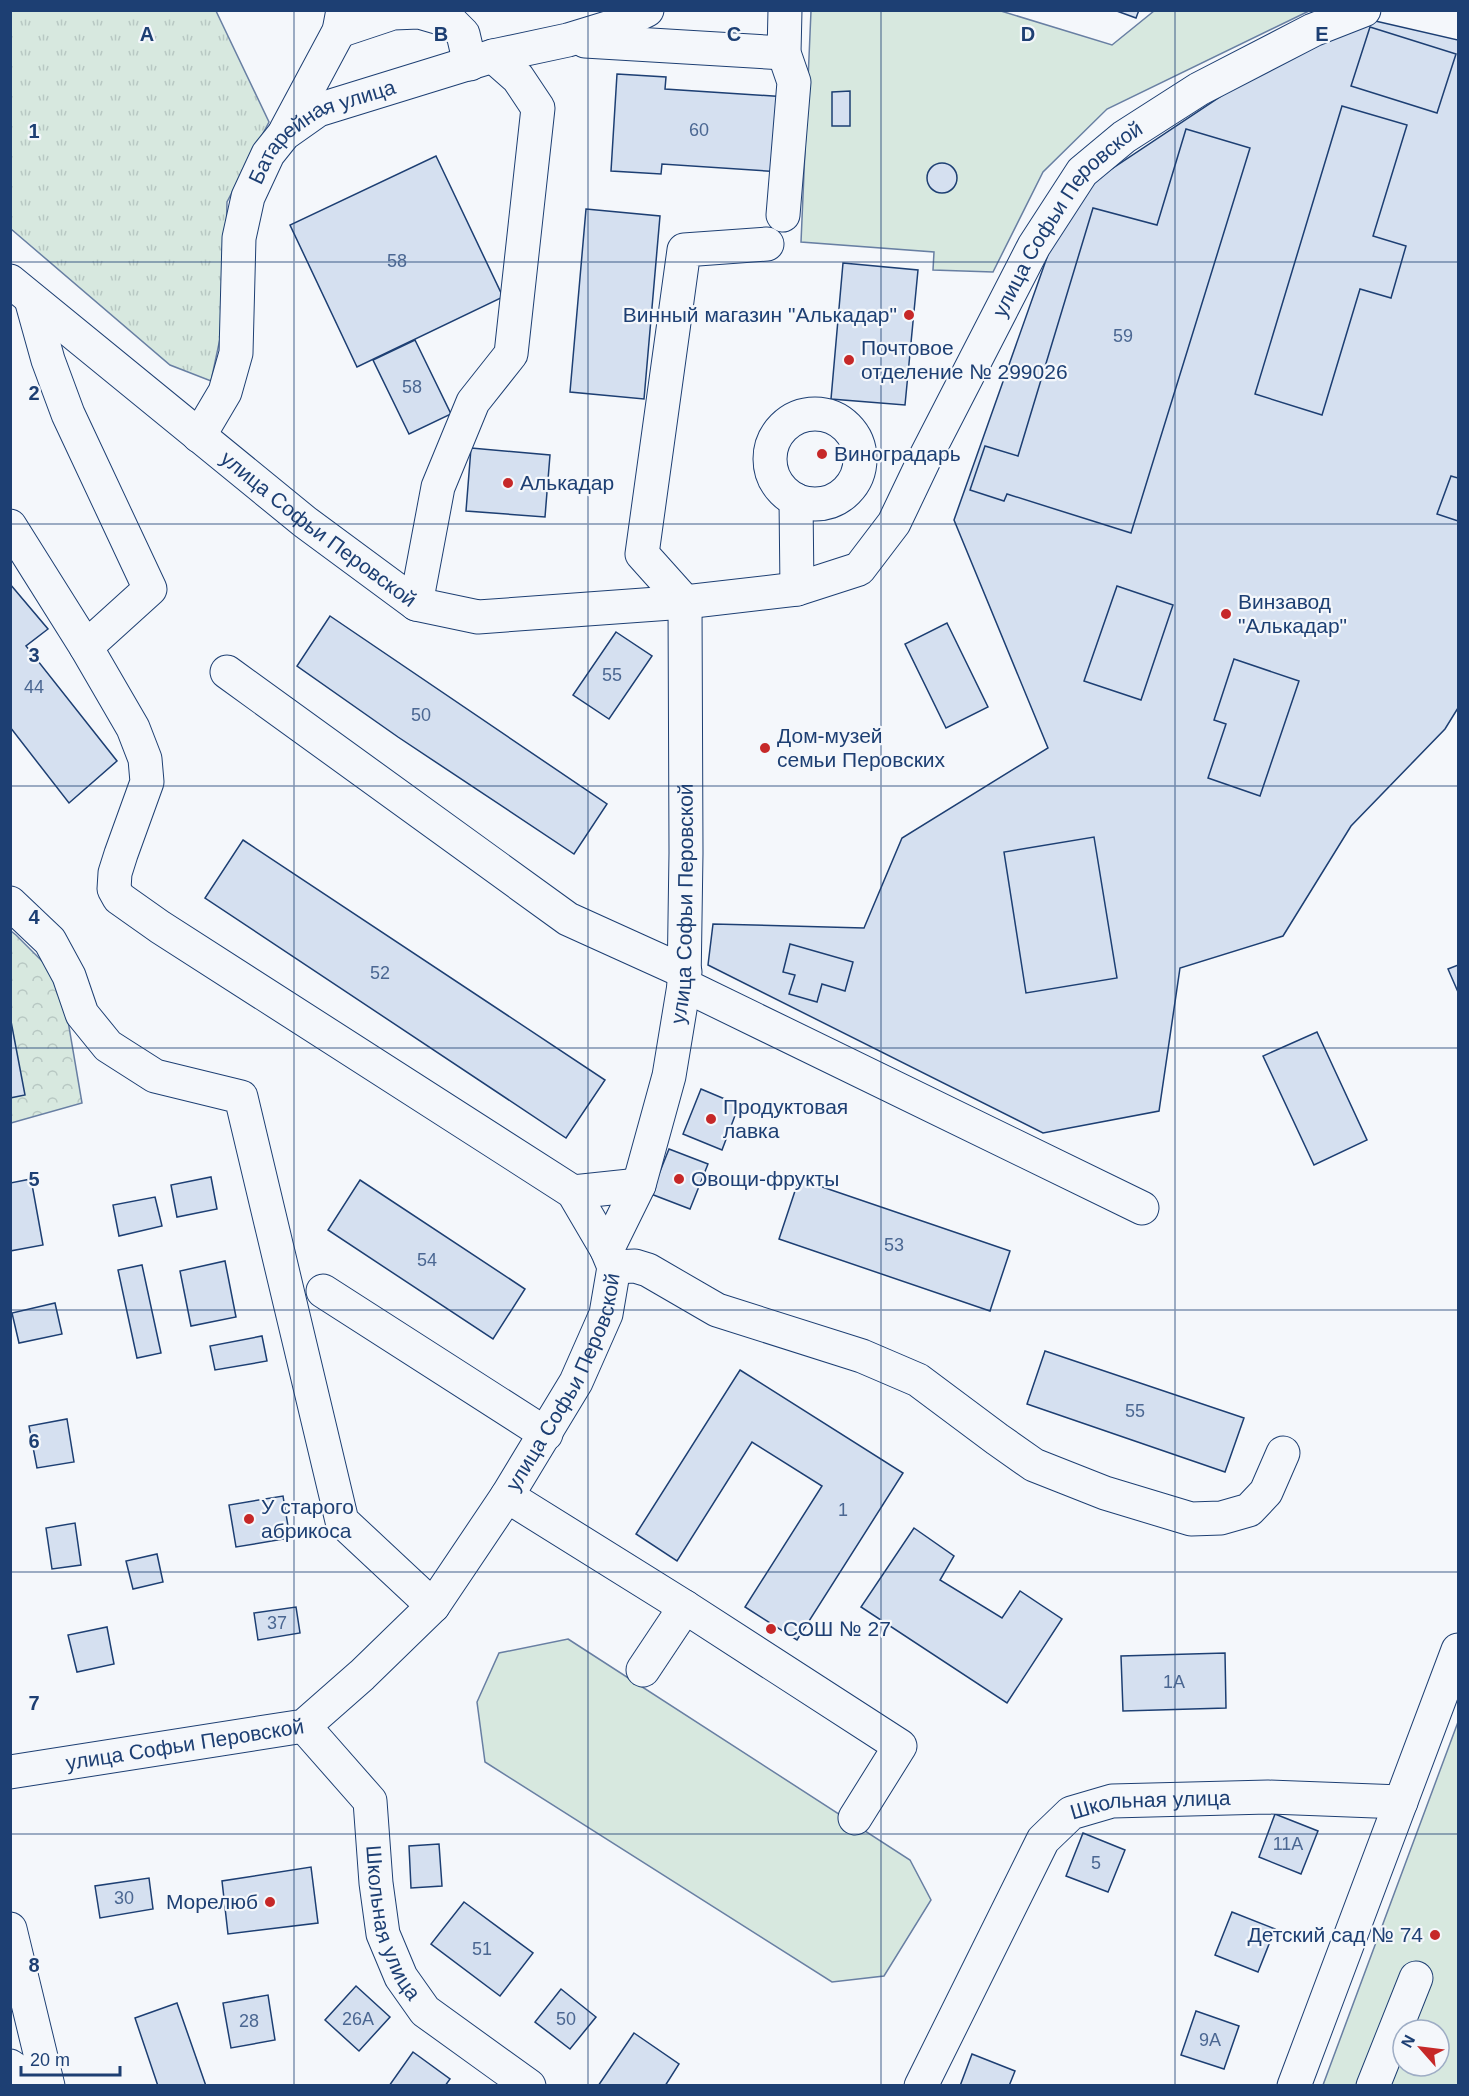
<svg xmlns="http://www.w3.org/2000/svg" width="1469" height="2096" font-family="Helvetica,sans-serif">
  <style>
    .grass { fill: url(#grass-tufts); stroke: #687fa3; stroke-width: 1.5 }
    .forest { fill: url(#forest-crowns); stroke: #687fa3; stroke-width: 1.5 }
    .park { fill: #d7e8df; stroke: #687fa3; stroke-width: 1.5; fill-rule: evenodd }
    .building { fill: #d5e0f0; stroke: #1d3f73; stroke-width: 1.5 }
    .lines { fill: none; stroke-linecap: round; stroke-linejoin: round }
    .minor-casing { stroke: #1d3f73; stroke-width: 35 }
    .major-casing { stroke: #1d3f73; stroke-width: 35 }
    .minor { stroke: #f4f7fb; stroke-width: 33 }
    .major { stroke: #f4f7fb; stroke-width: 33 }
    .grid { fill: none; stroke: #1d3f73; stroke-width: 1.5; stroke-opacity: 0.55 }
    .poi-dot { fill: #c62828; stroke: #f4f7fb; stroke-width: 2 }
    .labels { text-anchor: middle; stroke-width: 4.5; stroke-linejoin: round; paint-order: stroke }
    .number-label { font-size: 18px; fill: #4b6792 }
    .street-label { font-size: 21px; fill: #1d3f73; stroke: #f4f7fb }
    .poi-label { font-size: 21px; fill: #1d3f73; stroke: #f4f7fb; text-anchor: start }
    .grid-label { font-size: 20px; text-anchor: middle; font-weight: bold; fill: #1d3f73; stroke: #f4f7fb; stroke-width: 4.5; stroke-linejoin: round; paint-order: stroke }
  </style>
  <defs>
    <pattern id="grass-tufts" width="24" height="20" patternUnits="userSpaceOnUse" patternTransform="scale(1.5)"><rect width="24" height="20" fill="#d7e8df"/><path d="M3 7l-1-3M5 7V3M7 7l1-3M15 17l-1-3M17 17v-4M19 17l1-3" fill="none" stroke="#b8c8c3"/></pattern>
    <pattern id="forest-crowns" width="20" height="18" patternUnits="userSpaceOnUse" patternTransform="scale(1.5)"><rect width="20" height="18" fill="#d7e8df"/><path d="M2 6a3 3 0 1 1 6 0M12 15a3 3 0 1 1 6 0" fill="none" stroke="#b8c8c3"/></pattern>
  </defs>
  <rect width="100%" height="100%" fill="#f4f7fb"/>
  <path class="grass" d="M11,11H216L269,122L227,202L224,320L211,381L170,365L11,229Z"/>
  <path class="forest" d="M11,931L16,935L61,980L82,1103L11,1123Z"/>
  <g class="park">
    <path d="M811,11H1001L1112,45L1154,11H1309L1107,109L1043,172L993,272L933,270L934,252L801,242Z"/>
    <path d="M568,1639L910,1860L931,1900L884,1976L832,1982L485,1762L477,1702L499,1653Z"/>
    <path d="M1458,1722V2085H1323ZM1403,2030H1439V2066H1403Z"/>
  </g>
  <g class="building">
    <path d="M1114,10H1139L1136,18Z"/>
    <path d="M1371,20L1458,40V708L1445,729L1351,826L1283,936L1180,968L1159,1111L1043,1133L708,965L713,924L864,928L902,838L1048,748L954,520L1068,198L1232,89L1298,51Z"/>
    <path d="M1370,27L1456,54L1437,113L1351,86Z"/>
    <path d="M617,74L666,77L665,89L787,97L782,172L662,164L661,174L611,171Z"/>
    <path d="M850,91V126H832V92Z"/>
    <path d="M1342,106L1407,125L1373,236L1406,246L1391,298L1360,289L1322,415L1255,394Z"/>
    <path d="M1186,129L1250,148L1131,533L1007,494L1004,501L970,490L985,446L1018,456L1093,208L1157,225Z"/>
    <path d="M436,156L503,297L357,367L290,225Z"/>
    <circle cx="942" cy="178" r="15"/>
    <path d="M586,209L660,216L644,399L570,392Z"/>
    <path d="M843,263L918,270L905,405L831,399Z"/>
    <path d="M415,340L451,414L409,434L373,360Z"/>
    <path d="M471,448L550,455L545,517L466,511Z"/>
    <path d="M1451,476L1458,478V521L1437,514Z"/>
    <path d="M10,584L48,629L26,646L117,761L69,803L10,727Z"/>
    <path d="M1117,586L1173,605L1141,700L1084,681Z"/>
    <path d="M330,616L607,804L574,854L398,737L297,666Z"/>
    <path d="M947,623L988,707L946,728L905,644Z"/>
    <path d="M616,632L652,656L609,719L573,695Z"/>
    <path d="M1234,659L1299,681L1260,796L1208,778L1226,724L1214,720Z"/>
    <path d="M1094,837L1117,978L1026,993L1004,852Z"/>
    <path d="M243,840L605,1080L566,1138L205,898Z"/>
    <path d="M790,944L853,962L845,991L822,984L817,1002L789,994L795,975L783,972Z"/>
    <path d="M1458,965V992L1448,969Z"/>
    <path d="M10,1016L25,1095L10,1098Z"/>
    <path d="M1317,1032L1367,1140L1314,1165L1263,1056Z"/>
    <path d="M701,1089L739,1105L722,1150L683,1134Z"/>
    <path d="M669,1149L708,1164L690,1209L651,1194Z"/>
    <path d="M211,1177L217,1209L177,1217L171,1185Z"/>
    <path d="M31,1179L43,1245L10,1251V1183Z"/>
    <path d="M799,1179L1010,1251L990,1311L779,1239Z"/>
    <path d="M360,1180L525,1289L493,1339L328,1230Z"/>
    <path d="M155,1197L162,1226L119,1236L113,1205Z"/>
    <path d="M225,1261L236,1317L191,1326L180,1271Z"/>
    <path d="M142,1265L161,1353L137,1358L118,1270Z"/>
    <path d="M55,1303L62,1334L19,1343L12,1313Z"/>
    <path d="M262,1336L267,1361L215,1370L210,1346Z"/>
    <path d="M1045,1351L1244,1418L1225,1472L1027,1404Z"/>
    <path d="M740,1370L903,1473L797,1640L745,1607L822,1486L752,1442L677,1561L636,1534Z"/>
    <path d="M67,1419L74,1462L37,1468L29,1426Z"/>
    <path d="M283,1496L290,1538L236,1547L229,1505Z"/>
    <path d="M75,1523L81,1565L52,1569L46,1528Z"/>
    <path d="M914,1528L954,1556L940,1580L1002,1618L1020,1591L1062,1619L1007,1703L861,1607Z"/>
    <path d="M157,1554L163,1582L133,1589L126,1561Z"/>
    <path d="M296,1607L300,1633L258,1640L254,1613Z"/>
    <path d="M107,1627L114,1664L77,1672L68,1635Z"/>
    <path d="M1225,1653L1226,1708L1123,1711L1121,1656Z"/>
    <path d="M1275,1814L1318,1831L1301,1874L1259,1857Z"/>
    <path d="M1083,1833L1125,1850L1108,1892L1066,1876Z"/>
    <path d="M439,1844L442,1886L411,1888L409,1846Z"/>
    <path d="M311,1867L318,1923L228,1934L222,1881Z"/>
    <path d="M149,1878L153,1909L100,1918L95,1886Z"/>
    <path d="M464,1902L533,1953L500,1996L431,1944Z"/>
    <path d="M1232,1912L1275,1929L1258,1972L1215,1955Z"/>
    <path d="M356,1986L390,2017L359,2051L325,2020Z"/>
    <path d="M561,1989L596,2017L570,2049L535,2022Z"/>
    <path d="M268,1995L275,2040L231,2048L223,2003Z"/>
    <path d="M177,2003L206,2086H158L135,2018Z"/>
    <path d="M1196,2011L1239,2026L1224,2069L1181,2055Z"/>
    <path d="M634,2033L679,2064L665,2086H598Z"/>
    <path d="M413,2052L450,2079L445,2086H389Z"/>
    <path d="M972,2054L1015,2071L1009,2086H960Z"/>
  </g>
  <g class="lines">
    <g class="minor-casing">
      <g id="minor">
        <path d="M339,31L393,13L419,12L450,21L463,34L470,64"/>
        <path d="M585,41L784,53"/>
        <path d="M286,130L339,31L343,10"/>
        <path d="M783,215L794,82L784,53L785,10"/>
        <path id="s1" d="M10,281L305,522L416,604L478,617L685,602L797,589L859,569L894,523L925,458L1034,246L1082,172L1124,137L1199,89L1313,30L1364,10"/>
        <circle cx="815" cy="459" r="45"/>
        <path id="s2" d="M199,436L225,392L236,353L239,238L248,197L268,154L284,134L318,110L493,56L568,40L617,25L647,10"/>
        <path d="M796,500L797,589"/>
        <path d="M10,526L86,647L150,589L68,414L48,360L31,299"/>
        <path d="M685,602L642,554L684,250L767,244"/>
        <path d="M416,604L438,487L473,402L511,354L538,108L518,78L493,56"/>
        <path d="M86,647L133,728L145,759L147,782L121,854L115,873L114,889L119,898L160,927L573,1192L607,1250"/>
        <path d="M227,672L568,919L685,972"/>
        <path d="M10,903L50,941L69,976L82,1014L108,1046L155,1076L241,1097L342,1521L433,1606"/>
        <path d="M684,985L1142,1208"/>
        <path d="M573,1192L639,1185"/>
        <path d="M614,1267L635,1266L648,1270L717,1310L862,1356L918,1380L997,1439L1034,1465L1105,1493L1191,1519L1221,1518L1249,1510L1266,1492L1283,1453"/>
        <path d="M323,1291L546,1434"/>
        <path d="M507,1496L685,1607L900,1746L855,1818"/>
        <path d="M643,1670L685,1607"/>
        <path id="s3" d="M304,1726L370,1801L376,1883L383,1934L401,1977L425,2011L529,2086"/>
        <path id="s4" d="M10,1772L304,1726L362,1675L433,1606L507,1496L576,1382L606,1314L614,1267L607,1250L639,1185L669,1076L684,985L686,853L685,602"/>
        <path d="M10,2066L40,2086"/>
        <path id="s5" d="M921,2086L1043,1840L1071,1813L1112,1801L1268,1797L1401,1802"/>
        <path d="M1294,2086L1458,1650"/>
        <path d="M1373,2086L1416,1978"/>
      </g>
    </g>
    <g class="major-casing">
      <path id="major" d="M10,1929L48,2086"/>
    </g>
    <use href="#minor" class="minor"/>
    <use href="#major" class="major"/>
  </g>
  <path class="grid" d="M294,10V2086M588,10V2086M881,10V2086M1175,10V2086M10,262H1458M10,524H1458M10,786H1458M10,1048H1458M10,1310H1458M10,1572H1458M10,1834H1458"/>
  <g class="poi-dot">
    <circle cx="909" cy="315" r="6"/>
    <circle cx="849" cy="360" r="6"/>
    <circle cx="822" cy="454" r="6"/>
    <circle cx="508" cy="483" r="6"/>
    <circle cx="1226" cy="614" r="6"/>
    <circle cx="765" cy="748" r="6"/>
    <circle cx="711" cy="1119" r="6"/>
    <circle cx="679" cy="1179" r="6"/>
    <circle cx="249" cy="1519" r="6"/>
    <circle cx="771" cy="1629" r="6"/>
    <circle cx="270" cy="1902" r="6"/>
    <circle cx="1435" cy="1935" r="6"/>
  </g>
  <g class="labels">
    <g class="number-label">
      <text x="699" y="136">60</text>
      <text x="397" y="267">58</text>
      <text x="1123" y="342">59</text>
      <text x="412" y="393">58</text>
      <text x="612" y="681">55</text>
      <text x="34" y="693">44</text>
      <text x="421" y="721">50</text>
      <text x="380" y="979">52</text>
      <text x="894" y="1251">53</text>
      <text x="427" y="1266">54</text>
      <text x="1135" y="1417">55</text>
      <text x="843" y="1516">1</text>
      <text x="277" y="1629">37</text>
      <text x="1174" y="1688">1А</text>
      <text x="1288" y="1850">11А</text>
      <text x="1096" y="1869">5</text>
      <text x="124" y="1904">30</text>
      <text x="482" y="1955">51</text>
      <text x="358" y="2025">26А</text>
      <text x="566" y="2025">50</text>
      <text x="249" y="2027">28</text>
      <text x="1210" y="2046">9А</text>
    </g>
    <g class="street-label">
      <text dy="7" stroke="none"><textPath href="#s2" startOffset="354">Батарейная улица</textPath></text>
      <text dy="7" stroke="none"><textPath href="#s1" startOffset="1378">улица Софьи Перовской</textPath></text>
      <text dy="7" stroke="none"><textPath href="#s1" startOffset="396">улица Софьи Перовской</textPath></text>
      <text dy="7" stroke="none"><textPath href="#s4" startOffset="1239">улица Софьи Перовской</textPath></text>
      <text dy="7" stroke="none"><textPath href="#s4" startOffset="735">улица Софьи Перовской</textPath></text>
      <text dy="7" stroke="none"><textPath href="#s4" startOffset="177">улица Софьи Перовской</textPath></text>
      <text dy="7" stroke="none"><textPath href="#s5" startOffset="394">Школьная улица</textPath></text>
      <text dy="7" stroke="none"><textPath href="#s3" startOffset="225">Школьная улица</textPath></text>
    </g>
    <g class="poi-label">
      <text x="897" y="322" text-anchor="end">Винный магазин "Алькадар"</text>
      <text x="861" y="355">Почтовое<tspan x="861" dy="24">отделение № 299026</tspan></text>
      <text x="834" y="461">Виноградарь</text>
      <text x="520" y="490">Алькадар</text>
      <text x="1238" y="609">Винзавод<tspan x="1238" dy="24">"Алькадар"</tspan></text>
      <text x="777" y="743">Дом-музей<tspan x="777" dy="24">семьи Перовских</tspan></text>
      <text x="723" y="1114">Продуктовая<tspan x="723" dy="24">лавка</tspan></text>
      <text x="691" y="1186">Овощи-фрукты</text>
      <text x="261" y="1514">У старого<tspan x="261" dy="24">абрикоса</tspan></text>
      <text x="783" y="1636">СОШ № 27</text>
      <text x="258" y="1909" text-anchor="end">Морелюб</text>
      <text x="1423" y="1942" text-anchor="end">Детский сад № 74</text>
    </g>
  </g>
  <g class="grid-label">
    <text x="147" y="41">A</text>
    <text x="441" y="41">B</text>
    <text x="734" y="41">C</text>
    <text x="1028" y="41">D</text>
    <text x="1322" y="41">E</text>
    <text x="34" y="138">1</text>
    <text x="34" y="400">2</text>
    <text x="34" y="662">3</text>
    <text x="34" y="924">4</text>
    <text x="34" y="1186">5</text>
    <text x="34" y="1448">6</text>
    <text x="34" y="1710">7</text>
    <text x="34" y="1972">8</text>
  </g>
  <rect width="1469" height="2096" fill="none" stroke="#1d3f73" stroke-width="24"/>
  <g transform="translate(1421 2048) rotate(298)"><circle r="28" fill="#f4f7fb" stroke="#9eadc5" stroke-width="1.5"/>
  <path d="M0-4.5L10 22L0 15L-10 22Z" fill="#c62828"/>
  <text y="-9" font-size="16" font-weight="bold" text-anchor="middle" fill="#1d3f73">N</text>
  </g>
  <path d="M21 2066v9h99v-9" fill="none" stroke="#1d3f73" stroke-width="3"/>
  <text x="30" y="2066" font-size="18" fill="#1d3f73" stroke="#f4f7fb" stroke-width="4.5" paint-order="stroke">20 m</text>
</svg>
